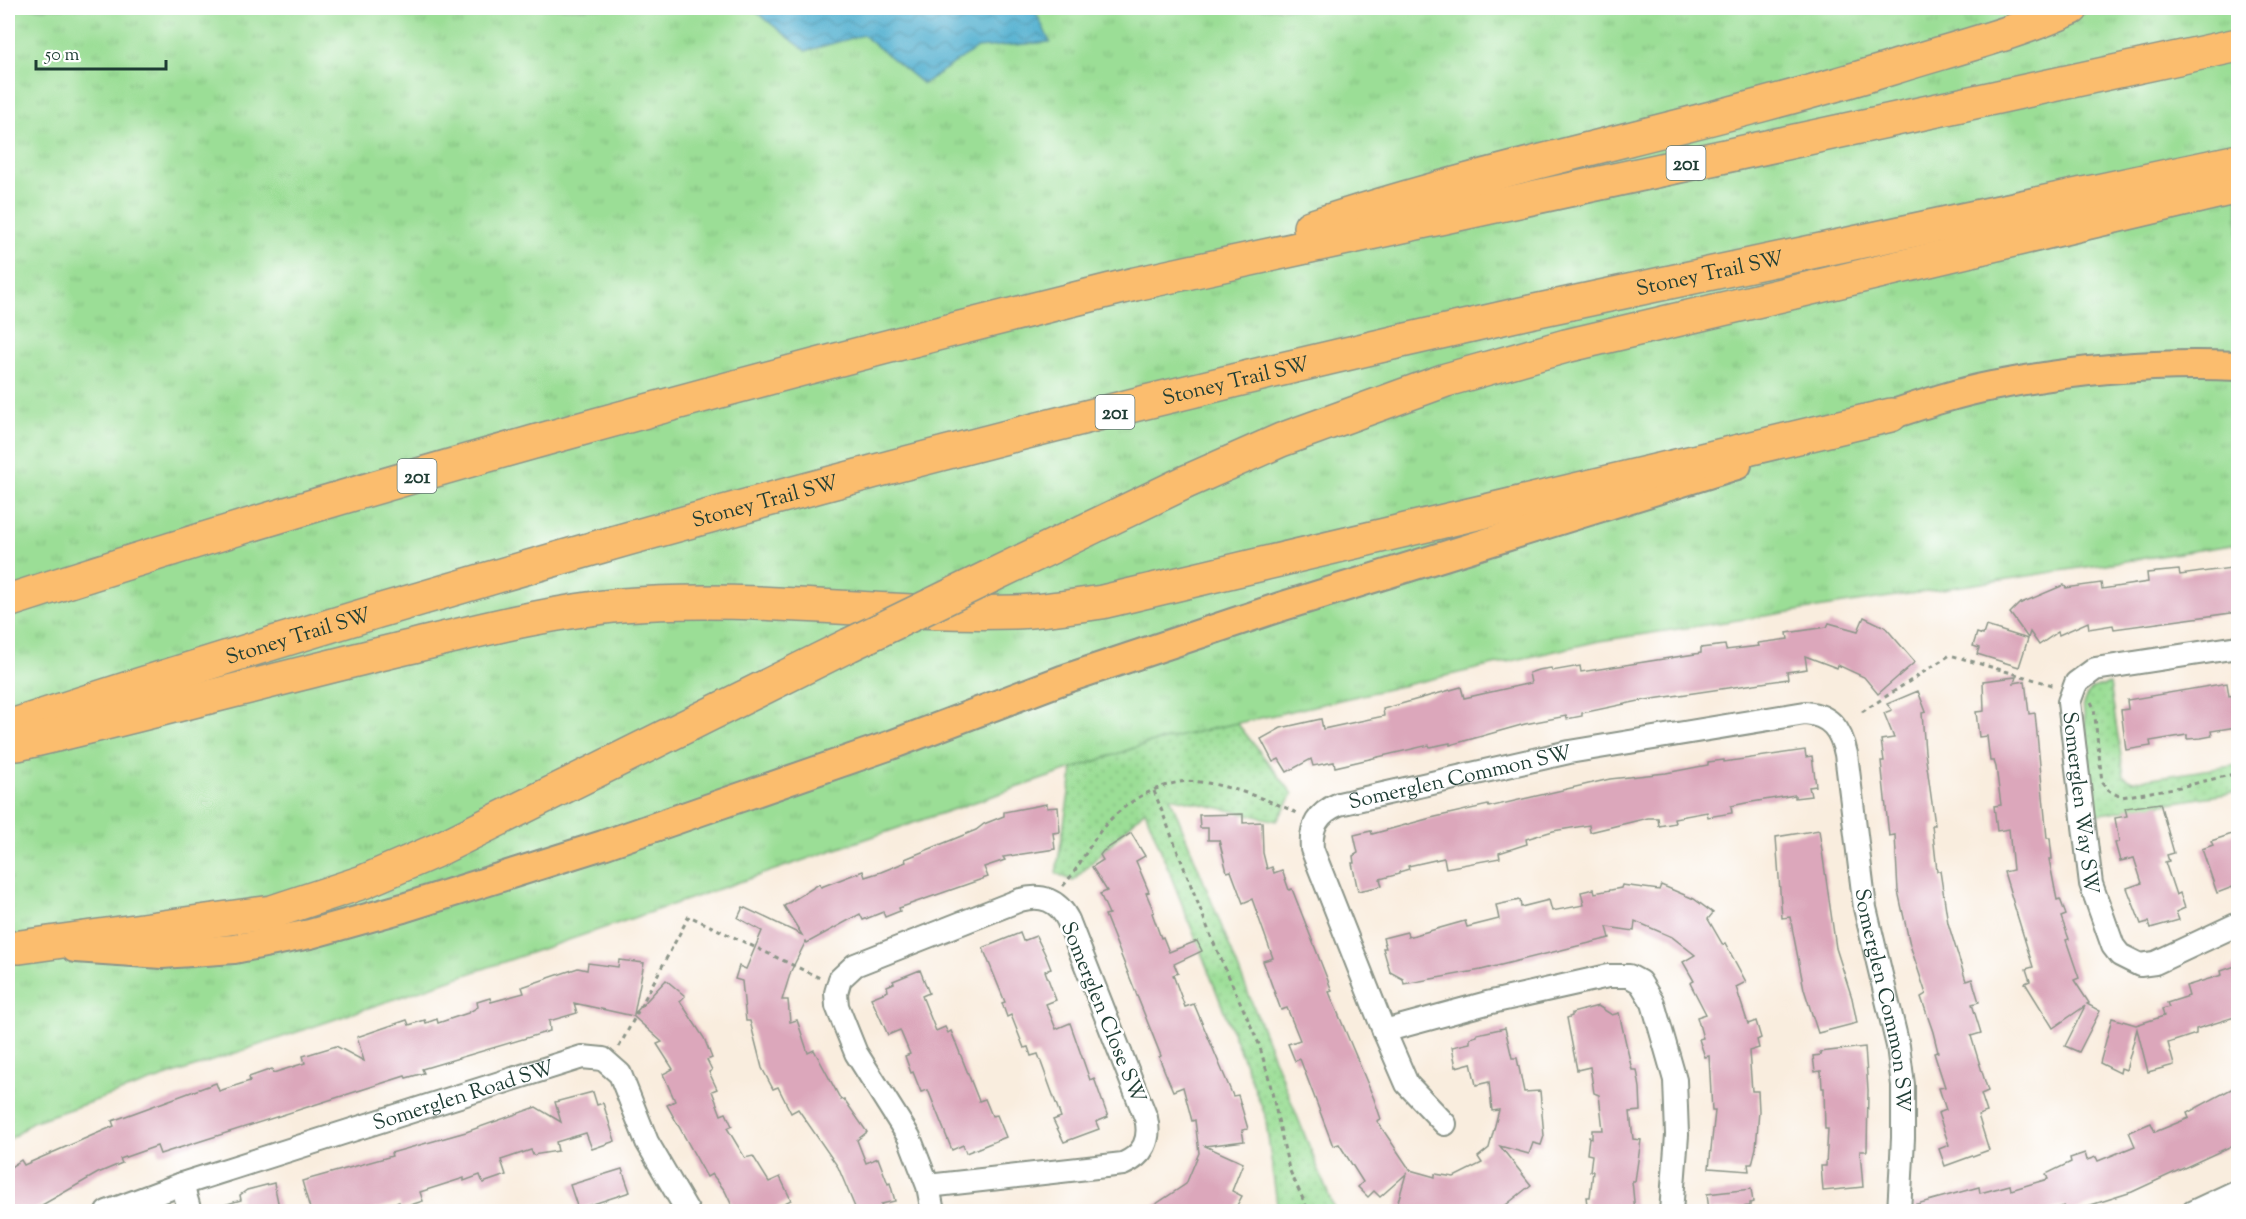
<svg xmlns="http://www.w3.org/2000/svg" width="2246" height="1219" font-family="'Sorts Mill Goudy',serif">
  <style>
    .grass { fill: url(#grass-tufts); stroke: #5d8e65; stroke-width: 1.5 }
    .park { fill: url(#park-dots); stroke: #5d8e65; stroke-width: 1.5 }
    .water { fill: url(#water-waves); stroke: #387682; stroke-width: 1.5 }
    .building { fill: #dca7bb }
    .lines { fill: none; stroke-linecap: round; stroke-linejoin: round }
    .minor-casing { stroke: #8c9589; stroke-width: 26 }
    .major-casing { stroke: #8c9589; stroke-width: 32 }
    .highway-casing { stroke: #8c9589; stroke-width: 36 }
    .path { stroke: #8c9589; stroke-width: 3; stroke-dasharray: 4.5 4.5; stroke-linecap: butt }
    .minor { stroke: #fff; stroke-width: 22 }
    .major { stroke: #fbbd6e; stroke-width: 28 }
    .highway { stroke: #fbbd6e; stroke-width: 33 }
    .highway-bridge-casing { stroke: #8c9589; stroke-width: 36; stroke-linecap: butt }
    .highway-bridge { stroke: #fbbd6e; stroke-width: 33 }
    .labels { text-anchor: middle; stroke-width: 5; stroke-linejoin: round; paint-order: stroke }
    .shield { fill: #fff; stroke: #627771; stroke-width: 1.5 }
    .shield-label { font-size: 20px; font-weight: bold; fill: #1f3d34 }
    .street-label { font-size: 21px; fill: #1f3d34; stroke: #fff }
  </style>
  <defs>
    <pattern id="grass-tufts" width="24" height="20" patternUnits="userSpaceOnUse" patternTransform="scale(1.5)"><rect width="24" height="20" fill="#9bde96"/><path d="M3 7l-1-3M5 7V3M7 7l1-3M15 17l-1-3M17 17v-4M19 17l1-3" fill="none" stroke="#85bf82"/></pattern>
    <pattern id="park-dots" width="8" height="8" patternUnits="userSpaceOnUse" patternTransform="scale(1.5)"><rect width="8" height="8" fill="#9bde96"/><path d="M2 2h.1M6 6h.1" fill="none" stroke="#85bf82" stroke-width="1.8" stroke-linecap="round"/></pattern>
    <pattern id="water-waves" width="16" height="10" patternUnits="userSpaceOnUse" patternTransform="scale(1.5)"><rect width="16" height="10" fill="#50afcf"/><path d="M0 5q4-4 8 0t8 0" fill="none" stroke="#4290a9"/></pattern>
  </defs>
  <rect width="100%" height="100%" fill="#fff"/>
  <filter id="ink" filterUnits="userSpaceOnUse"><feTurbulence type="fractalNoise" baseFrequency=".0167" numOctaves="2"/><feDisplacementMap in="SourceGraphic" scale="12" xChannelSelector="R" yChannelSelector="G"/><feConvolveMatrix kernelMatrix="1 2 1 2 8 2 1 2 1" color-interpolation-filters="sRGB"/></filter>
  <filter id="wash" filterUnits="userSpaceOnUse"><feTurbulence type="fractalNoise" baseFrequency=".008" numOctaves="4" result="noise"/><feDisplacementMap in="SourceGraphic" scale="24" xChannelSelector="R" yChannelSelector="G"/><feGaussianBlur stdDeviation="1.35" result="paint"/><feColorMatrix in="noise" values="0 0 0 0 0 0 0 0 0 0 0 0 0 0 0 0 0 1.4 0 .05"/><feComposite in="paint" operator="in"/></filter>
  <g filter="url(#wash)">
    <rect width="100%" height="100%" fill="#f9edde"/>
    <path class="grass" d="M8,8H2238V544L1599,641L1146,744L32,1122L8,1141Z"/>
    <g class="park">
      <path d="M2110,684L2124,776L2132,781L2238,765V792L2094,815L2083,704C2088,689 2095,687 2110,684Z"/>
      <path d="M1237,723L1293,794L1277,821L1170,797L1335,1211H1278L1265,1115L1145,810L1073,881L1056,873L1073,769L1146,744Z"/>
    </g>
    <path class="water" d="M756,8H1034L1050,42L977,48L923,84L863,35L806,51L756,12Z"/>
    <g id="blocks">
      <g class="building">
        <path d="M2238,567V612L2114,629L2113,625L2089,629L2088,622L2059,635L2058,632L2039,645L2030,632L2028,638L2010,613L2019,604L2064,585L2066,588L2101,583L2102,589L2148,582L2147,573L2179,570L2180,575Z"/>
        <path d="M1864,617L1885,627L1915,662L1878,694L1864,677L1838,665L1837,668L1805,656L1807,669L1787,672L1788,679L1639,701L1582,713V716L1567,719L1566,716L1525,724L1450,745V743L1430,747L1429,745L1335,767L1334,762L1313,766L1311,759L1287,772L1279,759L1273,762L1261,739L1281,728L1321,719L1323,729L1384,716L1383,709L1461,687L1464,698L1531,683L1529,673L1538,670L1551,668L1552,671L1580,666L1581,672L1701,653V648L1725,645L1726,650L1759,646L1758,643L1788,639L1787,633L1827,627L1829,623L1858,631Z"/>
        <path d="M1986,626L2028,639L2019,667L1977,654L1979,648L1973,646L1977,633L1983,635Z"/>
        <path d="M2016,677L2014,683L2025,681L2029,714L2035,713L2047,838H2050L2052,859H2049L2057,900L2060,899L2066,915L2061,917L2069,939L2066,940L2079,978L2074,980L2089,1003L2087,1004L2100,1011L2079,1052L2065,1046L2085,1006L2053,1028L2025,983L2030,981L2026,969L2033,967L2004,872L2013,870L2009,829L1997,831L1994,806L2001,805L1996,767L1994,761H1990L1987,736L1979,737L1976,712L1984,711L1983,681Z"/>
        <path d="M2227,683L2229,696L2236,695L2238,712L2236,727L2211,731L2212,736L2201,738L2187,739V735L2150,741L2151,746L2126,750L2121,710L2128,709L2127,700Z"/>
        <path d="M1918,691L1926,712L1922,713L1925,752L1935,825H1932L1937,871H1940L1948,923L1966,981L1972,979L1979,1002L1972,1004L1981,1033L1971,1036L1988,1091L1981,1094L1987,1112L1978,1115L1989,1150L1945,1166L1939,1149L1949,1145L1938,1113L1946,1110L1939,1088L1945,1087L1934,1053L1938,1052L1933,1032L1921,997L1926,994L1910,945L1898,891L1895,835L1889,836L1881,761H1884L1881,740L1894,738L1884,713L1892,710L1887,704Z"/>
        <path d="M1805,750L1806,757L1812,756L1816,786L1809,787L1811,796L1795,798V795L1746,803L1731,806L1732,813L1708,817L1707,812L1674,818L1675,823L1659,826L1658,818H1648L1590,832L1589,825L1553,831L1526,839L1527,844L1499,853L1500,858L1446,868L1444,858L1408,866L1409,869L1399,872V874L1380,879L1382,886L1358,891L1352,863H1354L1353,856L1358,853L1354,835L1371,831L1372,834L1431,818L1488,805L1489,807L1610,779L1666,773L1708,765V762L1724,760V762Z"/>
        <path d="M2160,803L2174,853L2167,855L2169,861L2165,862L2176,895L2180,893L2185,908L2176,912L2179,920L2150,928L2148,922L2141,924L2127,888L2142,883L2134,858L2120,861L2115,843L2119,842L2115,818L2127,816L2125,808Z"/>
        <path d="M1047,804V808L1058,807L1060,832L1053,833L1055,849L1003,857L1005,860L984,867L988,877L899,908L900,911L885,917L883,912L863,920L860,914L807,943L806,941L791,971L782,1000H788L790,1022L797,1020L808,1053L814,1050L841,1100L844,1099L867,1132L857,1140L866,1163L878,1158L888,1184L890,1183L895,1201L881,1204L882,1208L877,1209L878,1212H857L838,1167L798,1109L791,1113L778,1087L773,1089L762,1068L750,1021H746L742,981L735,979L739,966L746,969L762,931L738,918L743,907L802,935L784,906L819,884L821,887L863,871L865,877L881,872L906,862L905,859L976,830L984,824L1004,816V812Z"/>
        <path d="M1243,814V823L1262,822L1263,853L1267,869L1272,867L1274,873L1282,870L1289,890L1292,889L1332,991L1329,992L1374,1099L1381,1119L1377,1121L1410,1170L1435,1177V1174L1454,1177L1482,1163L1478,1157L1489,1148L1499,1110L1492,1111L1489,1082L1476,1085L1471,1063L1456,1067L1452,1047L1470,1043V1038L1477,1036V1034L1505,1028L1512,1058H1517L1524,1092L1540,1091L1544,1136L1541,1145L1533,1143L1529,1154L1500,1146L1531,1185L1497,1212L1448,1209V1212H1395L1406,1174L1380,1197L1374,1191L1368,1197L1358,1187L1363,1182L1339,1144L1333,1146L1300,1059L1295,1061L1288,1044L1300,1040L1287,1008L1281,1010L1263,961L1273,958L1252,899L1243,903L1231,871L1227,872L1219,840H1208V828H1200L1199,815Z"/>
        <path d="M1819,830L1836,948L1852,998L1857,1023L1818,1033L1804,989L1790,917L1782,918L1776,837Z"/>
        <path d="M2238,832V885L2217,893L2202,849L2213,845L2211,841Z"/>
        <path d="M1131,833L1145,856L1136,861L1149,892L1146,893L1154,912L1152,913L1161,938L1163,937L1169,952L1197,941L1202,951L1174,964L1178,973L1173,975L1185,1007L1194,1004L1233,1096L1238,1095L1248,1129L1242,1130L1244,1141L1205,1146L1243,1163L1232,1191L1242,1196L1235,1209L1231,1207L1229,1212H1144L1186,1184L1199,1153L1195,1120L1192,1121L1183,1087L1173,1091L1165,1072L1159,1057L1161,1056L1105,915L1109,914L1100,894L1107,891L1092,867L1103,860L1100,855L1103,851Z"/>
        <path d="M1622,885L1659,890L1661,885L1694,899L1713,913L1708,919L1723,945L1725,943L1746,982L1736,987L1748,1024L1756,1021L1761,1038L1757,1040L1759,1048L1749,1051L1752,1091H1758L1759,1111L1756,1148L1752,1164H1748L1749,1171L1709,1168L1715,1111H1712L1709,1056L1705,1057L1699,1039L1703,1038L1697,1017L1706,1014L1690,983L1694,981L1683,962L1695,955L1672,937L1635,921L1634,931L1607,927L1610,938L1481,970L1404,984L1403,979L1390,972L1383,948H1386L1383,938L1407,932L1408,937L1465,921L1467,927L1499,919L1496,905L1520,900L1521,907L1549,900L1552,911L1584,905L1581,892L1594,889L1595,893L1621,888Z"/>
        <path d="M1020,933L1023,941L1036,936L1045,954L1051,969L1045,971L1056,1000L1046,1004L1056,1029L1070,1023L1090,1080L1094,1078L1108,1117L1096,1122L1099,1129L1064,1142L1053,1120L1061,1117L1038,1054L1031,1056L1028,1047L1024,1048L1011,1015L1007,1017L1002,1003L1005,1002L983,948Z"/>
        <path d="M619,960L644,963L634,1014L666,980L685,996L680,1001L704,1038L712,1058L707,1060L712,1070L709,1072L717,1089L712,1091L721,1115L726,1113L732,1126L727,1128L745,1158L753,1156L769,1182L780,1177L791,1200L767,1212H735L725,1191L712,1174L707,1177L667,1105L675,1101L663,1074L673,1069L657,1044L662,1042L633,1016L574,1003L577,1013L549,1021L550,1031L422,1069L424,1073L406,1078L405,1076L160,1154L157,1146L120,1159L122,1163L98,1173L30,1212H8V1169L21,1160L24,1165L114,1126L112,1121L216,1083L219,1091L250,1081L249,1077L272,1069L273,1073L305,1063L303,1056L336,1046L364,1061L357,1037L407,1020L409,1025L425,1020L426,1023L437,1019L438,1023L468,1013L478,1007L477,1002L490,998L491,1002L524,993L522,987L578,968L587,970L588,963L618,967Z"/>
        <path d="M2238,965V1016L2196,1029V1034L2168,1043L2174,1065L2148,1072L2137,1029L2126,1070L2121,1068L2120,1073L2100,1063L2112,1018L2136,1025L2164,1016L2162,1009L2169,1007L2167,1003L2189,996L2186,986L2222,975L2221,971Z"/>
        <path d="M920,970L929,993L922,996L936,1031L945,1027L948,1033L951,1031L979,1101L985,1099L992,1116L997,1115L1006,1137L966,1153L963,1145L952,1150L928,1090L921,1092L913,1072L911,1073L905,1056L910,1054L900,1030L888,1035L871,998L888,991L887,986L894,983L893,981Z"/>
        <path d="M1598,1006L1612,1015L1619,1013L1632,1070H1637L1640,1088L1641,1111L1630,1112L1633,1139L1641,1140L1635,1181H1632L1635,1212H1588L1586,1197H1590L1593,1171H1590L1592,1155L1587,1154L1589,1137L1592,1138V1130H1603L1599,1095L1594,1093L1590,1067L1577,1070L1567,1018L1572,1016V1013Z"/>
        <path d="M1865,1047L1868,1090L1867,1151H1860L1863,1187L1823,1191L1821,1166H1826L1828,1129H1825L1824,1088H1822L1821,1071L1815,1072L1813,1056L1821,1055L1820,1052Z"/>
        <path d="M2233,1088L2238,1098V1143L2132,1192L2069,1212H2065L2064,1206L2044,1212H1913V1205L1979,1187L1980,1193L2010,1185L2011,1190L2048,1179L2046,1174L2071,1162L2070,1158L2085,1153L2087,1160L2096,1157L2098,1161L2135,1146L2129,1132L2151,1123L2155,1132L2189,1118L2187,1113Z"/>
        <path d="M593,1092L597,1105L603,1103L615,1141L592,1149L586,1133L556,1142L558,1151L533,1155L531,1150L501,1160L506,1175L483,1183L480,1175L464,1181V1178L420,1192L423,1201L401,1208L399,1202L368,1212H311L302,1181L392,1156L391,1153L466,1132L536,1107L561,1122L555,1102Z"/>
        <path d="M622,1169L630,1192L578,1209L570,1185Z"/>
        <path d="M274,1183L279,1207L263,1212H215L214,1208L241,1200L240,1195L247,1190Z"/>
        <path d="M1751,1189L1753,1202L1750,1203V1206L1709,1211L1707,1194Z"/>
      </g>
    </g>
  </g>
  <g filter="url(#ink)">
    <use href="#blocks" fill-opacity="0" stroke="#8c9589" stroke-width="1.5"/>
    <g class="lines">
      <g class="minor-casing">
        <g id="minor">
          <path id="s1" d="M2238,647L2095,669L2076,683L2069,702L2091,884L2113,946L2120,955L2140,965L2155,963L2238,924"/>
          <path d="M1384,1031L1407,1084L1445,1124"/>
          <path d="M182,1184L190,1212"/>
          <path d="M928,1186L1123,1164C1144,1155 1151,1139 1146,1118L1068,920C1058,900 1042,894 1020,900L855,965L840,979L836,993L837,1006L856,1053L909,1137L928,1186L933,1212"/>
          <path id="s2" d="M107,1212L182,1184L582,1057L603,1059L620,1074L647,1142L688,1212"/>
          <path id="s3" d="M1671,1212L1677,1135L1675,1080L1653,1003L1640,982L1629,976H1608L1487,1003L1384,1031L1312,849C1310,826 1318,813 1339,804L1569,752L1805,713C1831,715 1841,730 1846,754L1865,908L1898,1046L1903,1085V1138L1899,1212"/>
          <path d="M2193,1212L2238,1191"/>
        </g>
      </g>
      <g class="major-casing">
        <g id="major">
          <path d="M1869,422C1909,409 1951,394 1992,386C2073,370 2157,362 2238,366"/>
          <path d="M75,948L162,954L234,949L310,934L403,908L603,845L891,745L1062,680L1280,607L1737,465"/>
        </g>
      </g>
      <g class="highway-casing">
        <g id="highway">
          <path d="M1310,227C1501,164 1700,127 1892,68C1952,49 2015,34 2072,8"/>
          <path d="M991,576L1186,482L1281,440L1446,380L1566,346L2238,187"/>
          <path d="M8,601C379,480 756,378 1135,284L2238,45"/>
          <path id="s4" d="M8,727C506,564 1014,427 1525,313C1763,260 2001,212 2238,161"/>
          <path d="M18,744C148,714 276,679 405,648C476,631 549,612 622,605C754,594 883,616 1015,612C1044,611 1073,606 1102,602L1891,415"/>
          <path d="M20,947L272,912L363,882L435,851L849,645"/>
        </g>
      </g>
      <g class="path">
        <path d="M2091,702L2094,708L2102,782L2109,791L2121,797L2180,787L2238,773"/>
        <path d="M1862,712L1950,655L2056,686"/>
        <path d="M1154,791L1212,939L1259,1044L1269,1079L1289,1169L1309,1212"/>
        <path d="M1063,886C1081,866 1090,841 1108,822C1127,802 1152,787 1180,782C1209,777 1273,801 1299,814"/>
        <path d="M619,1047L689,916L820,978"/>
      </g>
      <use href="#minor" class="minor"/>
      <use href="#major" class="major"/>
      <use href="#highway" class="highway"/>
      <g class="highway-bridge-casing">
        <path id="highway-bridge" d="M849,645L991,576"/>
      </g>
      <use href="#highway-bridge" class="highway-bridge"/>
    </g>
  </g>
  <g class="labels">
    <g class="shield">
      <rect x="1666.5" y="146" width="39" height="34" rx="4.5"/>
      <rect x="1095.5" y="395" width="39" height="34" rx="4.5"/>
      <rect x="397.5" y="459" width="39" height="34" rx="4.5"/>
    </g>
    <g class="shield-label">
      <text x="1686" y="170">201</text>
      <text x="1115" y="419">201</text>
      <text x="417" y="483">201</text>
    </g>
    <g class="street-label">
      <text dy="7" stroke="none"><textPath href="#s4" startOffset="1762">Stoney Trail SW</textPath></text>
      <text dy="7" stroke="none"><textPath href="#s4" startOffset="1276">Stoney Trail SW</textPath></text>
      <text dy="7" stroke="none"><textPath href="#s4" startOffset="790">Stoney Trail SW</textPath></text>
      <text dy="7" stroke="none"><textPath href="#s4" startOffset="304">Stoney Trail SW</textPath></text>
      <text dy="7" stroke="none"><textPath href="#s3" startOffset="878">Somerglen Common SW</textPath></text>
      <text dy="7" stroke="none"><textPath href="#s1" startOffset="290">Somerglen Way SW</textPath></text>
      <text dy="7" stroke="none"><textPath href="#s3" startOffset="1542">Somerglen Common SW</textPath></text>
      <text transform="translate(1104 1012) rotate(68)" y="7">Somerglen Close SW</text>
      <text dy="7" stroke="none"><textPath href="#s2" startOffset="375">Somerglen Road SW</textPath></text>
    </g>
  </g>
  <rect width="2246" height="1219" fill="none" stroke="#fff" stroke-width="30"/>
  <path d="M36 60v9h130v-9" fill="none" stroke="#1f3d34" stroke-width="3"/>
  <text x="45" y="60" font-size="18" fill="#1f3d34" stroke="#ffffff" stroke-width="4.5" paint-order="stroke">50 m</text>
</svg>
